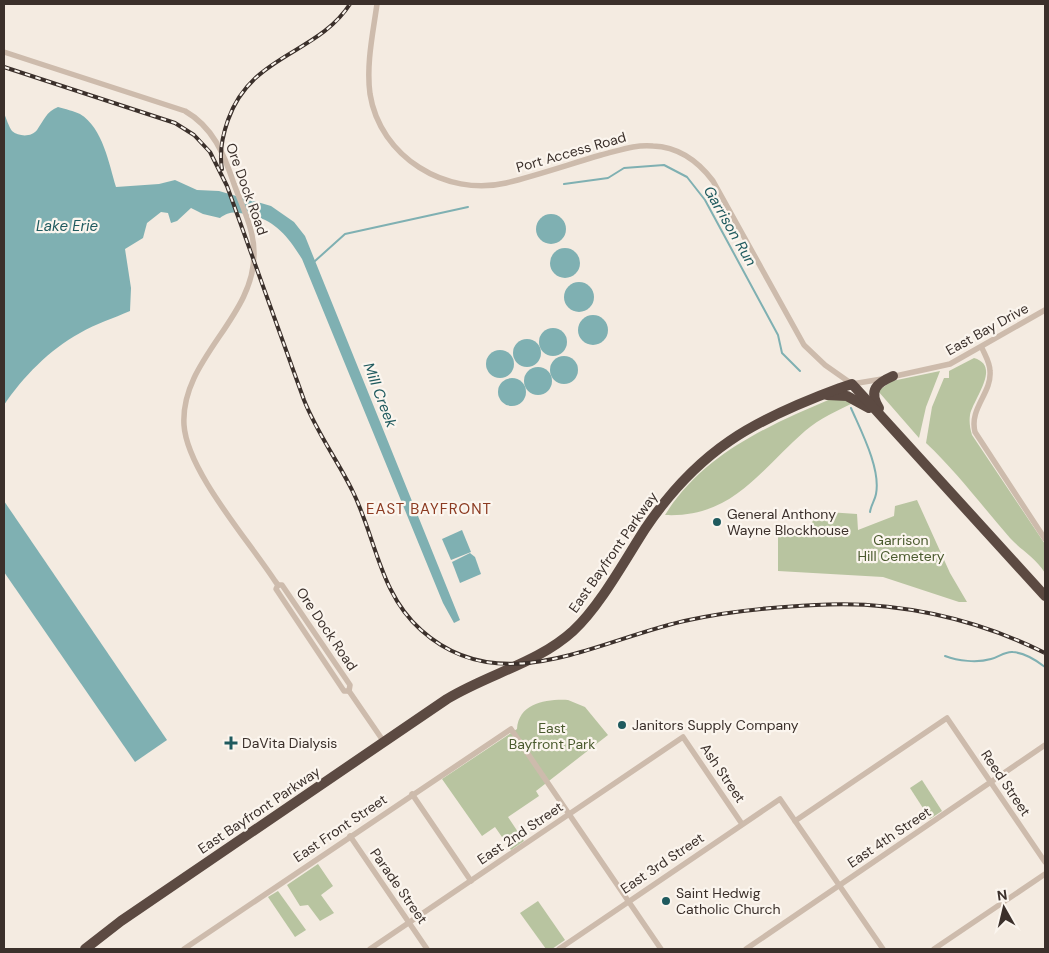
<svg xmlns="http://www.w3.org/2000/svg" width="1049" height="953" font-family="'DM Sans',sans-serif">
  <style>
    .green { fill: #b8c4a0 }
    .water { fill: #7fb0b2 }
    .lines { fill: none; stroke-linecap: round; stroke-linejoin: round }
    .stream { stroke: #7fb0b2; stroke-width: 2 }
    .street { stroke: #cdbbac; stroke-width: 5.5 }
    .highway { stroke: #5c4a42; stroke-width: 10 }
    .rail-casing { stroke: #3b302b; stroke-width: 4 }
    .rail { stroke: #fbf5ee; stroke-width: 2; stroke-dasharray: 5.5; stroke-linecap: butt }
    .poi-dot { fill: #1f5a5e; stroke: #fbf5ee; stroke-width: 2 }
    .labels { text-anchor: middle; stroke-width: 4.5; stroke-linejoin: round; paint-order: stroke }
    .street-label { font-size: 14px; fill: #3b302b; stroke: #fbf5ee }
    .poi-label { font-size: 14px; fill: #3b302b; stroke: #fbf5ee; text-anchor: start }
    .park-label { font-size: 14px; fill: #4a5a2e; stroke: #fbf5ee }
    .water-label { font-size: 15px; font-style: italic; fill: #1f5a5e; stroke: #fbf5ee }
    .neighbourhood-label { font-size: 15px; letter-spacing: 1px; fill: #8c3b22; stroke: #fbf5ee }
  </style>
  <rect width="100%" height="100%" fill="#f4ebe1"/>
  <g class="green">
    <path d="M974,358C1002,366 973,399 970,415C969,422 970,428 972,435L1045,544V573C1035,557 1022,551 1010,538C982,506 957,472 926,443L932,407L944,378H949V371Z"/>
    <path d="M940,371L926,407L919,438L878,391L892,381Z"/>
    <path d="M833,398L855,402C837,411 820,418 805,431C759,471 733,518 665,515C703,454 769,425 833,398Z"/>
    <path d="M917,500L950,573L967,602H959L883,577L778,571V533L812,531L813,511L857,514L858,530L894,516L895,506Z"/>
    <path d="M568,700L585,707L608,735L536,791L539,796L508,817L524,841L511,850L495,827L482,836L442,779L517,729C519,703 546,699 568,700Z"/>
    <path d="M922,780L942,811L930,819L910,788Z"/>
    <path d="M318,864L333,886L321,895L334,913L320,921L308,905L300,906L287,885Z"/>
    <path d="M278,891L306,930L295,937L268,897Z"/>
    <path d="M538,901L565,940L552,949H546L520,913Z"/>
  </g>
  <g class="water">
    <path d="M58,107C65,109 74,111 80,114C103,128 109,164 116,187L159,184L175,180L197,190L219,191L271,206L294,222L305,236L460,620L454,623L443,603L302,259C287,235 274,219 246,214C235,212 229,211 220,218L203,214L191,208L177,221L171,223L168,213L161,212L147,223L143,238L125,249L131,288L130,311C114,318 95,324 80,333C49,350 23,377 4,405V113C6,118 9,127 12,131C19,137 32,137 37,130C44,120 46,112 58,107Z"/>
    <circle cx="551" cy="229" r="15"/>
    <circle cx="565" cy="263" r="15"/>
    <circle cx="579" cy="297" r="15"/>
    <circle cx="593" cy="330" r="15"/>
    <circle cx="553" cy="342" r="14"/>
    <circle cx="527" cy="353" r="14"/>
    <circle cx="500" cy="364" r="14"/>
    <circle cx="564" cy="370" r="14"/>
    <circle cx="538" cy="381" r="14"/>
    <circle cx="512" cy="392" r="14"/>
    <path d="M4,501L167,740L135,762L4,572Z"/>
    <path d="M462,530L471,552L451,560L442,539Z"/>
    <path d="M470,553L475,557L481,574L460,583L452,562Z"/>
  </g>
  <g class="lines">
    <g class="stream">
      <path d="M564,184L608,178L624,168L664,165L687,177L705,200L778,335L782,353L800,371"/>
      <path d="M315,261L345,234L468,207"/>
      <path d="M851,408C861,431 881,469 876,494C875,500 871,505 870,512"/>
      <path d="M945,656C958,661 977,663 991,659C999,657 1005,651 1013,652C1025,653 1036,660 1045,667"/>
    </g>
    <g class="street">
      <path d="M377,4C373,33 366,64 370,94C380,157 446,197 506,183C538,175 570,164 601,155C618,151 635,144 653,146C679,147 698,161 713,181L804,345L825,365L852,384L882,379"/>
      <path d="M4,52L185,111C213,127 224,154 234,184C242,206 254,229 254,253C255,318 180,359 184,425C187,471 249,541 275,581L278,585H282L350,685L349,691"/>
      <path d="M982,348C985,355 990,363 990,371C992,393 969,408 975,432L1045,539"/>
      <path d="M891,377L950,364L1045,310"/>
      <path d="M278,585L276,589L344,691H349"/>
      <path d="M349,691L384,742"/>
      <path d="M412,794L471,881"/>
      <path d="M795,821L947,718L1045,862"/>
      <path d="M350,836L427,949"/>
      <path d="M184,949L511,729L661,949"/>
      <path d="M370,949L683,737L742,824"/>
      <path d="M559,949L780,799L883,949"/>
      <path d="M746,949L1045,745"/>
      <path d="M934,949L1045,874"/>
    </g>
    <g class="highway">
      <path d="M827,395L847,396L869,408"/>
      <path d="M879,408C868,390 877,383 893,376"/>
      <path d="M85,949L121,921L447,699C488,674 538,663 573,631C600,606 625,560 645,529C698,450 753,420 840,388L852,384L1045,596"/>
    </g>
    <g class="rail-casing">
      <g id="rail">
        <path d="M4,67L175,123L194,135L210,152L227,186L304,400C317,433 338,461 353,492C376,539 380,594 421,630C502,703 601,638 689,620C730,611 774,607 816,605C894,600 975,618 1045,653"/>
        <path d="M222,169C219,152 222,137 228,120C251,54 317,55 350,4"/>
      </g>
    </g>
    <use href="#rail" class="rail"/>
  </g>
  <g class="poi-dot">
    <circle cx="717" cy="522" r="5"/>
    <circle cx="622" cy="725" r="5"/>
    <path d="M228.5 735.5h5v5h5v5h-5v5h-5v-5h-5v-5h5z"/>
    <circle cx="666" cy="901" r="5"/>
  </g>
  <g class="labels">
    <g class="street-label">
      <text transform="translate(571 152) rotate(-16)" y="5">Port Access Road</text>
      <text transform="translate(247 189) rotate(70)" y="5">Ore Dock Road</text>
      <text transform="translate(987 329) rotate(-29)" y="5">East Bay Drive</text>
      <text transform="translate(613 552) rotate(-55)" y="5">East Bayfront Parkway</text>
      <text transform="translate(327 629) rotate(56)" y="5">Ore Dock Road</text>
      <text transform="translate(723 773) rotate(56)" y="5">Ash Street</text>
      <text transform="translate(1006 783) rotate(56)" y="5">Reed Street</text>
      <text transform="translate(259 810) rotate(-34)" y="5">East Bayfront Parkway</text>
      <text transform="translate(340 828) rotate(-34)" y="5">East Front Street</text>
      <text transform="translate(520 833) rotate(-34)" y="5">East 2nd Street</text>
      <text transform="translate(889 837) rotate(-34)" y="5">East 4th Street</text>
      <text transform="translate(662 863) rotate(-34)" y="5">East 3rd Street</text>
      <text transform="translate(399 886) rotate(55)" y="5">Parade Street</text>
    </g>
    <g class="poi-label">
      <text x="727" y="519">General Anthony<tspan x="727" dy="16">Wayne Blockhouse</tspan></text>
      <text x="632" y="730">Janitors Supply Company</text>
      <text x="242" y="748">DaVita Dialysis</text>
      <text x="676" y="898">Saint Hedwig<tspan x="676" dy="16">Catholic Church</tspan></text>
    </g>
    <g class="park-label">
      <text x="901" y="545">Garrison<tspan x="901" dy="16">Hill Cemetery</tspan></text>
      <text x="552" y="733">East<tspan x="552" dy="16">Bayfront Park</tspan></text>
    </g>
    <g class="water-label">
      <text x="67" y="231">Lake Erie</text>
      <text transform="translate(730 226) rotate(60)" y="5">Garrison Run</text>
      <text transform="translate(380 395) rotate(69)" y="5">Mill Creek</text>
    </g>
    <g class="neighbourhood-label">
      <text x="429" y="514">EAST BAYFRONT</text>
    </g>
  </g>
  <rect width="1049" height="953" fill="none" stroke="#3b302b" stroke-width="10"/>
  <g transform="translate(1004 908) rotate(352)" stroke="#fbf5ee" stroke-width="4" paint-order="stroke">
  <path d="M0-4L9 19L0 12L-9 19Z" fill="#3b302b"/>
  <text y="-8" font-size="14" font-weight="bold" text-anchor="middle" fill="#3b302b">N</text>
  </g>
</svg>
